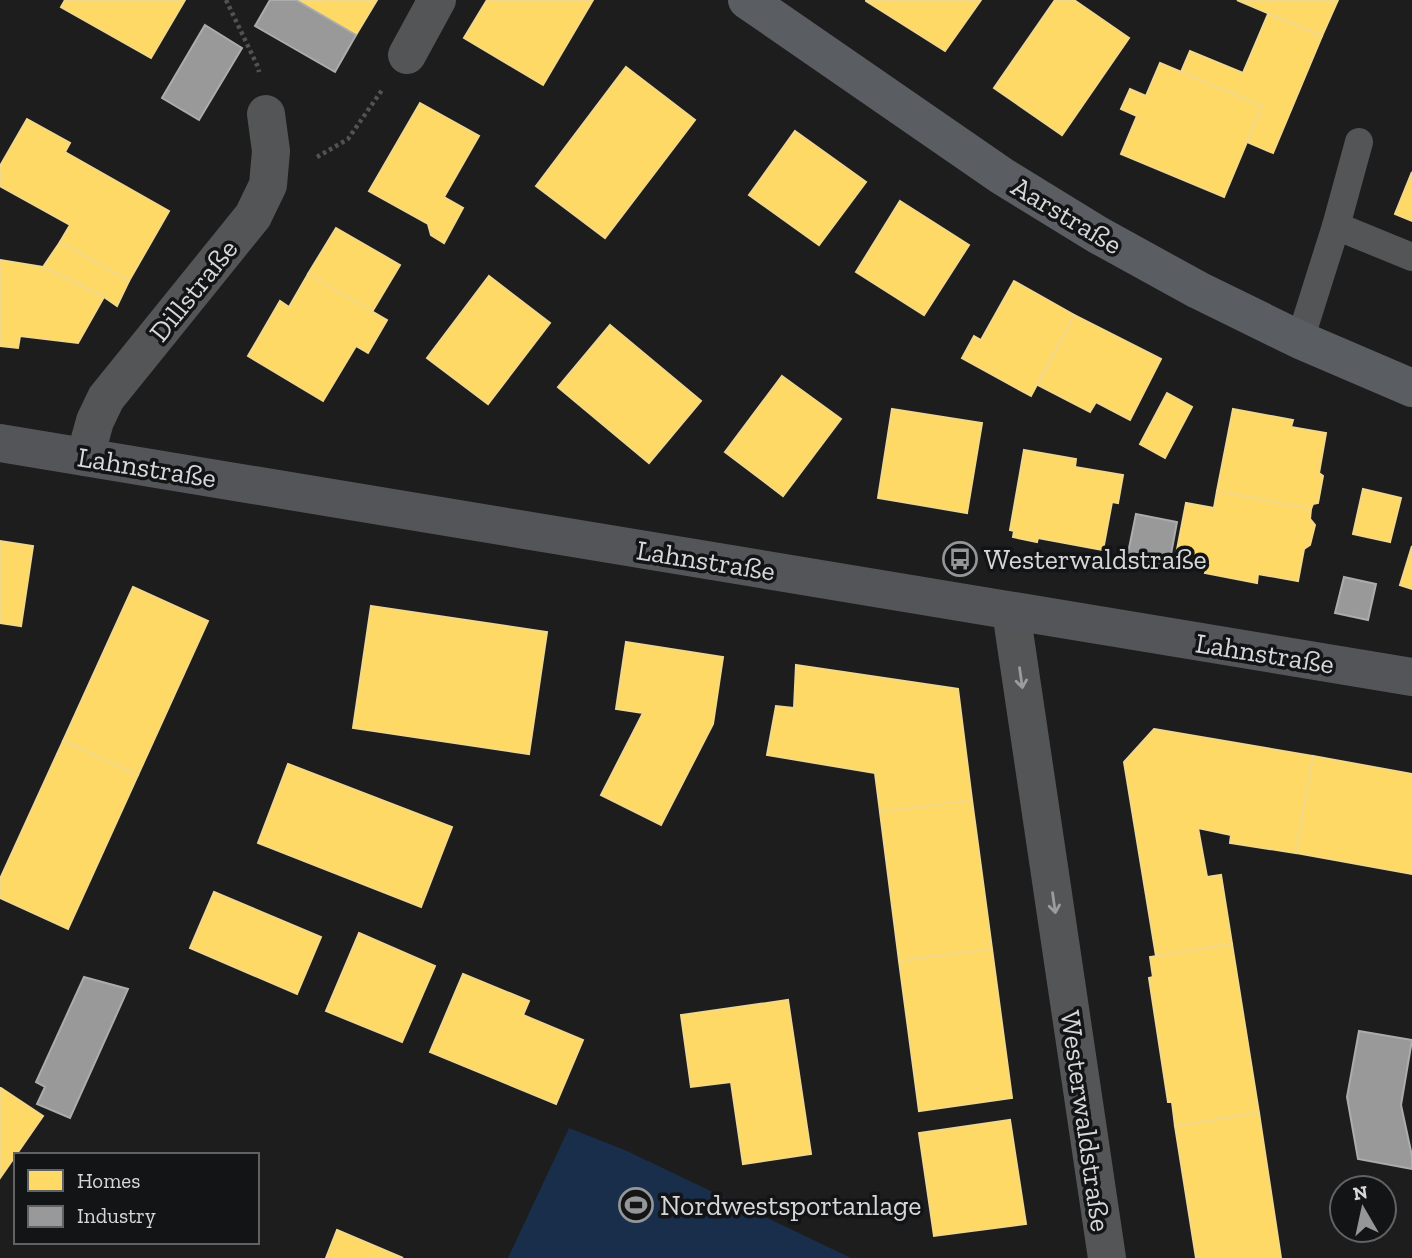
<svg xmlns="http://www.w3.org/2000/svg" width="1412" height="1258" font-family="'Zilla Slab',serif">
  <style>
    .green { fill: #192e4b }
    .homes { fill: #ffd966; stroke: #f3d888; stroke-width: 2 }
    .industry { fill: #999; stroke: #abacac; stroke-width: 2 }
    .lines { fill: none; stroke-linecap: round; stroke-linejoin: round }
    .path { stroke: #515253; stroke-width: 4.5; stroke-dasharray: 3.5 3.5; stroke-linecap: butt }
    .lane { stroke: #545556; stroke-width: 28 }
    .street { stroke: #545556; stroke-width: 38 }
    .secondary { stroke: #535558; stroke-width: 38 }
    .primary { stroke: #5a5e62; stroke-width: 38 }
    .oneway { stroke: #9c9c9e }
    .labels { text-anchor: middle; stroke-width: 7; stroke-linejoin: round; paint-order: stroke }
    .street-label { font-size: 28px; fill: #d6d7d8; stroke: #131416 }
    .poi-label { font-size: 28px; fill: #d6d7d8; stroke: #131416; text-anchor: start }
  </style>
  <rect width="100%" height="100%" fill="#1d1d1e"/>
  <path class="green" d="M569,1128L627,1151L851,1258H508Z"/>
  <g class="homes">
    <path d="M65,0H185L151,58L61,7Z"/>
    <path d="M296,0H377L356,35Z"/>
    <path d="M487,0H593L543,85L464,38Z"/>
    <path d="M866,0H981L945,51L866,1Z"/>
    <path d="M1055,0H1074L1129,38L1062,135L994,88Z"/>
    <path d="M1237,0H1338L1322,36Z"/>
    <path d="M1268,14L1322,36L1273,153L1247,142L1262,106L1181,72L1190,51L1243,73Z"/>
    <path d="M1160,63L1262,106L1224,197L1121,154L1137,116L1121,109L1130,89L1146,96Z"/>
    <path d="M626,67L695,120L605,238L536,186Z"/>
    <path d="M420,103L479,136L444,197L463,208L444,243L431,235L428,224L369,191Z"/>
    <path d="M27,119L70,143L65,152L169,211L129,281L60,242L70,225L0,186V166Z"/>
    <path d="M795,131L866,182L819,245L749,195Z"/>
    <path d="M1412,172V221L1395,214Z"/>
    <path d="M900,201L969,245L924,315L856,272Z"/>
    <path d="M336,228L400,265L372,312L308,274Z"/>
    <path d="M60,242L129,281L117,306L104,297L43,267Z"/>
    <path d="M0,260L43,267L104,297L78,343L20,336L18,348L0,346Z"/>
    <path d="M308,274L387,320L368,353L356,346L323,401L248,356L280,301L289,307Z"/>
    <path d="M489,276L550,323L488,404L427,358Z"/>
    <path d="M1014,281L1074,315L1031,396L962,358L974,336L981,340Z"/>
    <path d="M1074,315L1161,359L1130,420L1096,402L1090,412L1038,385Z"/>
    <path d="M610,325L701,401L649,463L558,387Z"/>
    <path d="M782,376L841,419L783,496L725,452Z"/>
    <path d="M1167,393L1192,407L1165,458L1140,444Z"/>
    <path d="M892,409L982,423L967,513L878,498Z"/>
    <path d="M1233,409L1293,420L1291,427L1326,433L1319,473L1323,476L1318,503L1313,504L1311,509L1217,491Z"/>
    <path d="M1024,450L1076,459L1075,467L1123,475L1118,503L1112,502L1103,550L1038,538L1037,542L1013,537L1014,531L1010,530Z"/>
    <path d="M1363,489L1401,498L1390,542L1353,534Z"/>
    <path d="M1217,491L1311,509L1310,519L1315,525L1310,545L1304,549L1298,581L1258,574L1257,583L1205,573L1207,565L1175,560L1186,503L1214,508Z"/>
    <path d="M0,541L33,546L21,626L0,623Z"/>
    <path d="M1412,546V589L1400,585Z"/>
    <path d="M133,587L208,621L138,775L63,741Z"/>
    <path d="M371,606L547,632L529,754L353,728Z"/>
    <path d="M626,642L723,657L713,724L661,825L601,795L643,713L616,709Z"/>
    <path d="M796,665L958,689L972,800L880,812L875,773L767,755L776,706L794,708Z"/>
    <path d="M1154,729L1313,756L1296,853L1230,843L1231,835L1198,828L1207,877L1221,875L1232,944L1156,956L1124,762Z"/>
    <path d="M63,741L138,775L68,929L0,898V879Z"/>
    <path d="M1313,756L1412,774V874L1296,853Z"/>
    <path d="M288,764L452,827L421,907L258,843Z"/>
    <path d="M972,800L992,949L899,961L880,812Z"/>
    <path d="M214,892L321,937L297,994L190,948Z"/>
    <path d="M359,933L435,966L402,1042L326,1011Z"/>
    <path d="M1232,944L1259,1113L1175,1126L1172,1102H1168L1149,978L1153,977L1150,957Z"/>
    <path d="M992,949L1012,1098L919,1111L899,961Z"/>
    <path d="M463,974L529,1001L523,1015L583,1040L556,1104L430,1052Z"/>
    <path d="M788,1000L811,1154L743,1164L731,1082L691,1087L681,1015Z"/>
    <path d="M1,1088L43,1116L0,1178V1088Z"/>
    <path d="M1259,1113L1281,1258H1196L1175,1126Z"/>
    <path d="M1010,1120L1026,1224L934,1236L919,1133Z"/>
    <path d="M337,1230L403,1258H326Z"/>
  </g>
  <g class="industry">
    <path d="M270,0H296L356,35L335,72L255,26Z"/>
    <path d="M205,25L242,48L199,120L162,98Z"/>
    <path d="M1136,514L1177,522L1169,565L1127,558Z"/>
    <path d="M1344,577L1376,584L1368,620L1335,613Z"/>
    <path d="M84,977L128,989L70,1118L37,1104L45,1087L36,1082Z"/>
    <path d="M1359,1031L1412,1040L1401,1105L1412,1156V1169L1358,1159L1347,1097Z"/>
  </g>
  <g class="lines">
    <g class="path">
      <path d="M226,0L258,67L259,72"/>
      <path d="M317,157L348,139L382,90"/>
    </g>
    <g class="lane">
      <path d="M1336,226L1412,257"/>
      <path d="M1300,340L1336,226L1359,142"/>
    </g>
    <g class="street">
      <path d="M407,55L437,0"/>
      <path d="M85,457L95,421L106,398L253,216L268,185L271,151L266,114"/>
      <path d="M1011,611L1107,1258"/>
    </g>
    <path class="secondary" d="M0,443L1412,677"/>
    <path class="primary" d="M747,0L1002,176L1098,235L1198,290L1300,340L1412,388"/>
  </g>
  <defs><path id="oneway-shaft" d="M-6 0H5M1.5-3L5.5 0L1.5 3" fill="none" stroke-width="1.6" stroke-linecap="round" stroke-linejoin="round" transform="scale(1.75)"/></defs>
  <g class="oneway">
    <use href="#oneway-shaft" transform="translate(1021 678) rotate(82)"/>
    <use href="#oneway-shaft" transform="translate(1054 903) rotate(82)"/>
  </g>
  <defs>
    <g id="bus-ring" transform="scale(1.75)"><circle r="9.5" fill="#131416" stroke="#959697" stroke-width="1.5"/><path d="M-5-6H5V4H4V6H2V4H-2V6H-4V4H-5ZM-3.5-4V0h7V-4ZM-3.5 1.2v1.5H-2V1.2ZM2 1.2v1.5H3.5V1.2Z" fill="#959697"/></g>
    <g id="stadium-ring" transform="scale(1.75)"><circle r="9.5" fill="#131416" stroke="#959697" stroke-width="1.5"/><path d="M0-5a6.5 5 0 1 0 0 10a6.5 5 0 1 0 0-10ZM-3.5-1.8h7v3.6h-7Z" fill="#959697"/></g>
  </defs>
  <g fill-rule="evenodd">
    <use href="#bus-ring" x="960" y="559"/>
    <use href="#stadium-ring" x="636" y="1205"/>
  </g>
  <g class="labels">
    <g class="street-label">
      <text transform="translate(1067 215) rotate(31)" y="10">Aarstraße</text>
      <text transform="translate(193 290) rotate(-51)" y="10">Dillstraße</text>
      <text transform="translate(147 467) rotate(9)" y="10">Lahnstraße</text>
      <text transform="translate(706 560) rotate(9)" y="10">Lahnstraße</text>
      <text transform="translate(1265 653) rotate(9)" y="10">Lahnstraße</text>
      <text transform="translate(1086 1121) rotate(82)" y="10">Westerwaldstraße</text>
    </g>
    <g class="poi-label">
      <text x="984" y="569">Westerwaldstraße</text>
      <text x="660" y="1215">Nordwestsportanlage</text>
    </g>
  </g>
  <rect x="14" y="1153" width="245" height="91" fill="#131416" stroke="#616264" stroke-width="2"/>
  <rect x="28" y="1170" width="35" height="21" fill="#ffd966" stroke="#616264" stroke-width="2"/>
  <text x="77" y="1188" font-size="21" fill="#d6d7d8">Homes</text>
  <rect x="28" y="1206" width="35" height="21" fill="#999999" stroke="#616264" stroke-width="2"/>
  <text x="77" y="1223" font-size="21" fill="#d6d7d8">Industry</text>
  <g transform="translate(1363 1209) rotate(351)"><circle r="33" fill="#131416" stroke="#616264" stroke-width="2"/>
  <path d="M0-5L12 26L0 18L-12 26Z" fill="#959697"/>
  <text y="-10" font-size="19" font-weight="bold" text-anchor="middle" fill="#d6d7d8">N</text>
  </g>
</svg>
